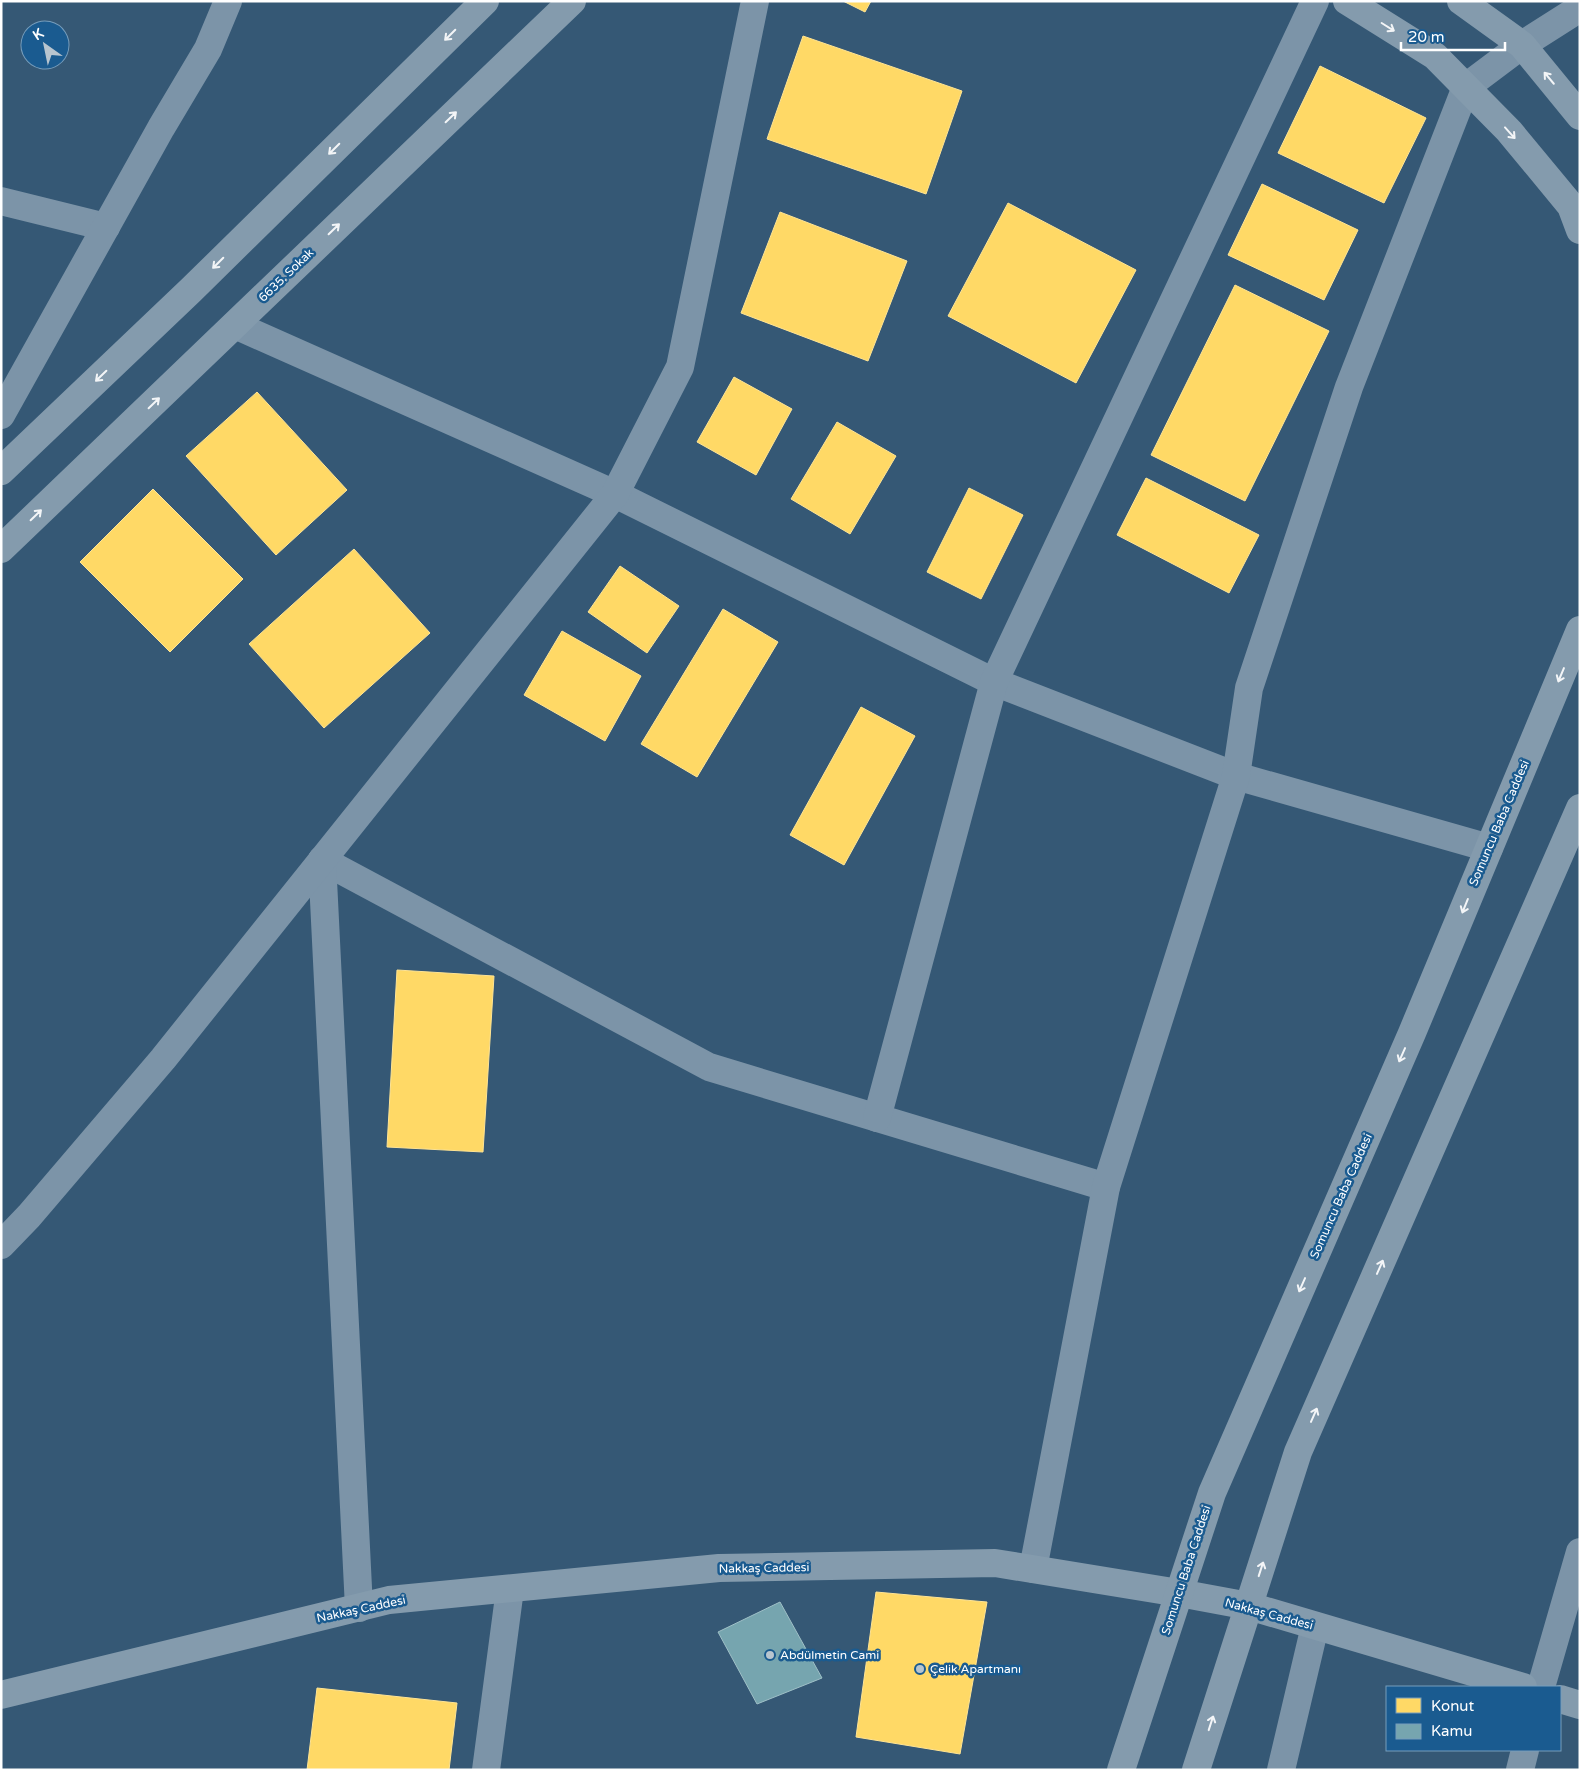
<svg xmlns="http://www.w3.org/2000/svg" width="1581" height="1771" font-family="'Varela Round',sans-serif">
  <style>
    .homes { fill: #ffd966; stroke: #ffe494 }
    .public { fill: #76a5af; stroke: #9fc0c7 }
    .lines { fill: none; stroke-linecap: round; stroke-linejoin: round }
    .street { stroke: #7c94a8; stroke-width: 28 }
    .secondary { stroke: #849bad; stroke-width: 28 }
    .oneway { stroke: #f3f5f7 }
    .poi-dot { fill: #b8c5cf; stroke: #1a5b90; stroke-width: 2 }
    .labels { text-anchor: middle; stroke-width: 5; stroke-linejoin: round; paint-order: stroke }
    .street-label { font-size: 12px; fill: #fff; stroke: #1a5b90 }
    .poi-label { font-size: 12px; fill: #fff; stroke: #1a5b90; text-anchor: start }
  </style>
  <rect width="100%" height="100%" fill="#355875"/>
  <g class="homes">
    <path d="M843,1H871L865,12Z"/>
    <path d="M803,36L962,91L926,194L767,139Z"/>
    <path d="M1320,66L1426,118L1384,203L1278,153Z"/>
    <path d="M1262,184L1358,230L1324,300L1228,255Z"/>
    <path d="M1008,203L1136,270L1076,383L948,316Z"/>
    <path d="M780,212L907,261L868,361L741,313Z"/>
    <path d="M1235,285L1329,331L1245,501L1151,455Z"/>
    <path d="M734,377L792,409L756,475L697,442Z"/>
    <path d="M257,392L347,490L276,555L186,456Z"/>
    <path d="M837,422L896,456L850,534L791,499Z"/>
    <path d="M1146,478L1259,535L1229,593L1117,535Z"/>
    <path d="M969,488L1023,515L981,599L927,572Z"/>
    <path d="M153,489L243,579L170,652L80,562Z"/>
    <path d="M354,549L430,633L324,728L249,644Z"/>
    <path d="M620,566L679,606L647,653L588,612Z"/>
    <path d="M723,609L778,642L697,777L641,744Z"/>
    <path d="M562,631L641,676L605,741L524,695Z"/>
    <path d="M861,707L915,736L844,865L790,835Z"/>
    <path d="M397,970L494,976L483,1152L387,1147Z"/>
    <path d="M876,1592L987,1602L960,1754L856,1737Z"/>
    <path d="M317,1688L457,1703L449,1770H307Z"/>
  </g>
  <path class="public" d="M780,1602L822,1678L757,1704L718,1632Z"/>
  <g class="lines">
    <g class="street">
      <path d="M1,201L106,227"/>
      <path d="M235,325L615,494L994,682L1236,776L1489,848"/>
      <path d="M1,415L161,128L208,49L228,1"/>
      <path d="M322,860L709,1067L1106,1187"/>
      <path d="M322,860L359,1608"/>
      <path d="M877,1118L994,682L1315,1"/>
      <path d="M1,1245L29,1216L163,1059L615,494L680,367L755,1"/>
      <path d="M1033,1569L1106,1187L1236,776L1249,688L1349,387L1466,87L1522,45L1580,8"/>
      <path d="M1541,1687L1580,1552"/>
      <path d="M486,1770L510,1589"/>
      <path d="M1281,1770L1315,1626"/>
      <path d="M1520,1770L1525,1750"/>
    </g>
    <g class="secondary">
      <path d="M1347,1L1435,56L1509,131L1571,206L1580,230"/>
      <path d="M1461,1L1522,45L1580,116"/>
      <path d="M1,471L191,290L485,1"/>
      <path d="M1,549L572,1"/>
      <path d="M1,1695L389,1600L719,1568L995,1563L1179,1593L1249,1606L1523,1687"/>
      <path d="M1560,1699L1580,1705"/>
      <path d="M1121,1770L1212,1493L1412,1033L1580,630"/>
      <path d="M1196,1770L1298,1452L1580,808"/>
    </g>
  </g>
  <defs><path id="oneway-shaft" d="M-6 0H5M1.5-3L5.5 0L1.5 3" fill="none" stroke-width="1.6" stroke-linecap="round" stroke-linejoin="round" transform="scale(1.25)"/></defs>
  <g class="oneway">
    <use href="#oneway-shaft" transform="translate(1388 27) rotate(32)"/>
    <use href="#oneway-shaft" transform="translate(450 35) rotate(135)"/>
    <use href="#oneway-shaft" transform="translate(1549 78) rotate(-130)"/>
    <use href="#oneway-shaft" transform="translate(451 117) rotate(-44)"/>
    <use href="#oneway-shaft" transform="translate(1510 133) rotate(48)"/>
    <use href="#oneway-shaft" transform="translate(334 149) rotate(135)"/>
    <use href="#oneway-shaft" transform="translate(334 229) rotate(-44)"/>
    <use href="#oneway-shaft" transform="translate(218 263) rotate(135)"/>
    <use href="#oneway-shaft" transform="translate(101 376) rotate(136)"/>
    <use href="#oneway-shaft" transform="translate(154 403) rotate(-44)"/>
    <use href="#oneway-shaft" transform="translate(36 515) rotate(-44)"/>
    <use href="#oneway-shaft" transform="translate(1561 675) rotate(113)"/>
    <use href="#oneway-shaft" transform="translate(1465 906) rotate(112)"/>
    <use href="#oneway-shaft" transform="translate(1402 1055) rotate(114)"/>
    <use href="#oneway-shaft" transform="translate(1380 1267) rotate(-66)"/>
    <use href="#oneway-shaft" transform="translate(1302 1285) rotate(114)"/>
    <use href="#oneway-shaft" transform="translate(1314 1415) rotate(-66)"/>
    <use href="#oneway-shaft" transform="translate(1261 1569) rotate(-72)"/>
    <use href="#oneway-shaft" transform="translate(1211 1723) rotate(-72)"/>
  </g>
  <g class="poi-dot">
    <circle cx="770" cy="1655" r="5"/>
    <circle cx="920" cy="1669" r="5"/>
  </g>
  <g class="labels">
    <g class="street-label">
      <text transform="translate(286 275) rotate(-44)" y="4">6635. Sokak</text>
      <text transform="translate(1499 823) rotate(-67)" y="4">Somuncu Baba Caddesi</text>
      <text transform="translate(1341 1196) rotate(-66)" y="4">Somuncu Baba Caddesi</text>
      <text transform="translate(764 1568) rotate(-1)" y="4">Nakkaş Caddesi</text>
      <text transform="translate(1186 1570) rotate(-72)" y="4">Somuncu Baba Caddesi</text>
      <text transform="translate(361 1609) rotate(-12)" y="4">Nakkaş Caddesi</text>
      <text transform="translate(1269 1614) rotate(15)" y="4">Nakkaş Caddesi</text>
    </g>
    <g class="poi-label">
      <text x="780" y="1659">Abdülmetin Cami</text>
      <text x="930" y="1673">Çelik Apartmanı</text>
    </g>
  </g>
  <rect width="1581" height="1771" fill="none" stroke="#ffffff" stroke-width="5"/>
  <rect x="1386" y="1686" width="175" height="65" fill="#1a5b90" stroke="#769dbc"/>
  <rect x="1396" y="1698" width="25" height="15" fill="#ffd966" stroke="#769dbc"/>
  <text x="1431" y="1711" font-size="15" fill="#ffffff">Konut</text>
  <rect x="1396" y="1724" width="25" height="15" fill="#76a5af" stroke="#769dbc"/>
  <text x="1431" y="1736" font-size="15" fill="#ffffff">Kamu</text>
  <g transform="translate(45 45) rotate(327)"><circle r="24" fill="#1a5b90" stroke="#769dbc"/>
  <path d="M0-4L9 19L0 12L-9 19Z" fill="#b8c5cf"/>
  <text y="-8" font-size="14" font-weight="bold" text-anchor="middle" fill="#ffffff">K</text>
  </g>
  <path d="M1401 42v8h104v-8" fill="none" stroke="#ffffff" stroke-width="2.5"/>
  <text x="1408" y="42" font-size="15" fill="#ffffff" stroke="#1a5b90" stroke-width="4" paint-order="stroke">20 m</text>
</svg>
